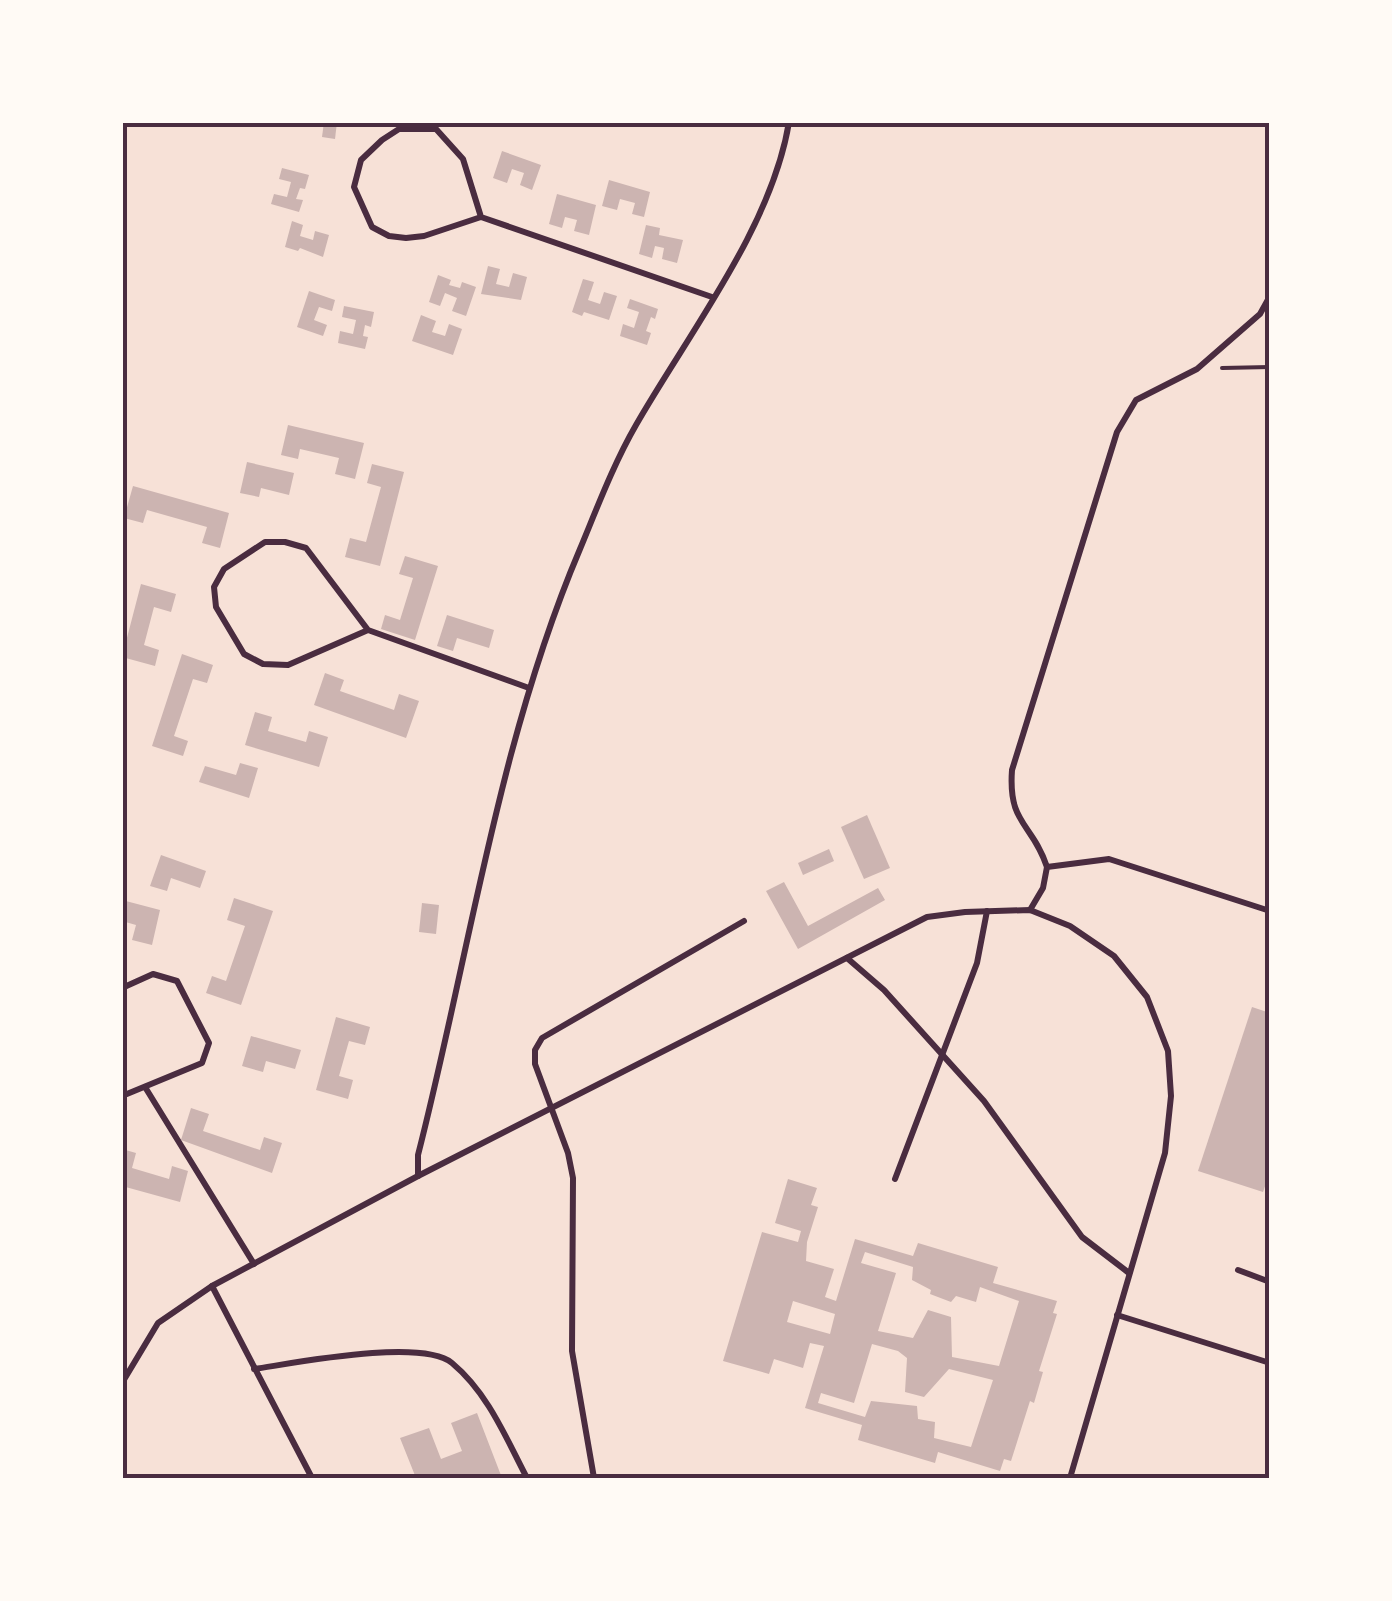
<svg xmlns="http://www.w3.org/2000/svg" width="1392" height="1601" font-family="Arial,sans-serif">
  <style>
    .building { fill: #ccb4b1; fill-rule: evenodd }
    .lines { fill: none; stroke-linecap: round; stroke-linejoin: round }
    .path { stroke: #4a2c40; stroke-width: 4 }
    .service { stroke: #4a2c40; stroke-width: 6 }
    .neatline { fill: none; stroke: #4a2c40; stroke-width: 4 }
  </style>
  <rect width="100%" height="100%" fill="#f7e1d7"/>
  <g class="building">
    <path d="M324,122H337L335,139L322,137Z"/>
    <path d="M502,151L541,165L532,190L520,185L524,173L512,169L507,183L493,178Z"/>
    <path d="M282,168L309,175L305,189L300,188L296,199L303,200L299,212L271,204L274,194L287,197L291,182L279,179Z"/>
    <path d="M609,180L650,192L644,217L632,214L635,203L620,199L617,210L602,206Z"/>
    <path d="M557,194L596,205L589,235L574,231L577,220L565,217L562,228L549,224Z"/>
    <path d="M292,221L303,225L300,236L313,240L315,231L329,235L323,257L300,248L298,251L285,247Z"/>
    <path d="M646,225L660,228L659,235L683,240L677,263L662,259L664,248L655,246L652,258L639,254Z"/>
    <path d="M488,266L500,269L496,284L509,287L513,273L527,277L521,300L481,294Z"/>
    <path d="M438,275L451,280L449,285L460,288L462,282L476,287L466,316L452,311L457,298L445,293L440,306L429,302Z"/>
    <path d="M583,279L594,282L588,300L600,304L604,292L617,296L609,320L584,312L582,316L572,312Z"/>
    <path d="M309,291L335,300L332,311L319,307L314,320L327,325L323,336L297,327Z"/>
    <path d="M630,299L658,309L655,319L651,317L646,331L651,333L647,345L620,336L623,324L634,328L639,312L627,308Z"/>
    <path d="M344,306L374,312L371,327L365,325L363,336L368,337L365,349L338,343L340,331L353,334L356,320L342,317Z"/>
    <path d="M421,315L436,321L432,332L445,336L449,324L462,329L453,355L412,341Z"/>
    <path d="M288,425L364,443L355,479L335,474L339,458L300,449L298,459L281,455Z"/>
    <path d="M247,462L294,473L289,495L261,488L259,497L240,493Z"/>
    <path d="M372,464L404,472L380,566L345,557L350,538L366,542L381,487L367,483Z"/>
    <path d="M133,486L229,513L220,548L202,543L207,527L147,510L143,523L124,518Z"/>
    <path d="M405,556L438,566L415,640L381,629L385,615L400,620L413,578L399,574Z"/>
    <path d="M141,584L176,594L171,612L154,607L144,645L159,650L155,666L122,657Z"/>
    <path d="M447,615L494,630L489,648L457,638L453,651L437,646Z"/>
    <path d="M182,654L213,665L207,683L193,679L174,736L188,741L183,756L152,746Z"/>
    <path d="M325,673L344,680L340,691L394,710L399,694L419,701L406,738L314,705Z"/>
    <path d="M255,712L272,717L268,731L306,742L309,731L328,737L319,767L245,745Z"/>
    <path d="M240,763L258,768L249,798L199,782L205,766L236,775Z"/>
    <path d="M867,815L890,868L864,879L841,827Z"/>
    <path d="M829,849L834,861L803,875L798,863Z"/>
    <path d="M161,855L206,871L200,888L171,878L167,891L150,886Z"/>
    <path d="M784,882L808,926L878,888L885,900L798,949L766,891Z"/>
    <path d="M234,898L273,911L241,1005L206,993L212,976L226,981L245,926L227,920Z"/>
    <path d="M122,900L160,910L152,945L132,940L136,925L122,921Z"/>
    <path d="M422,903L439,905L436,934L419,932Z"/>
    <path d="M1252,1007L1270,1013V1172L1263,1192L1198,1171Z"/>
    <path d="M336,1017L370,1027L365,1045L349,1041L339,1076L353,1080L348,1099L316,1090Z"/>
    <path d="M251,1036L301,1050L295,1069L266,1061L263,1072L242,1066Z"/>
    <path d="M191,1108L209,1114L203,1131L260,1150L264,1137L282,1143L272,1173L181,1140Z"/>
    <path d="M122,1149L136,1153L132,1168L169,1179L172,1166L188,1171L180,1202L122,1186Z"/>
    <path d="M788,1179L817,1188L811,1205L818,1207L807,1242L806,1261L834,1269L825,1297L836,1301L855,1239L913,1256L918,1243L998,1267L993,1283L1057,1301L1053,1313L1057,1314L1039,1371L1043,1372L1034,1403L1030,1401L1011,1461L1004,1459L1000,1471L938,1452L935,1463L858,1440L862,1425L805,1408L824,1346L810,1343L803,1368L774,1359L769,1374L723,1361L762,1232L798,1242L801,1231L775,1223ZM865,1252L913,1267L912,1280L931,1290L930,1294L951,1302L956,1296L976,1302L980,1287L1019,1301L999,1366L952,1357L951,1317L928,1310L913,1338L878,1331L896,1273L861,1263ZM793,1301L835,1314L830,1334L787,1322ZM872,1344L898,1351L907,1358L905,1392L924,1397L949,1369L993,1380L971,1447L934,1438L935,1422L918,1419L917,1406L871,1401L865,1417L818,1403L821,1393L854,1403Z"/>
    <path d="M477,1413L502,1478H416L400,1438L429,1428L441,1459L462,1451L451,1423Z"/>
  </g>
  <g class="lines">
    <path class="path" d="M1222,368L1270,367"/>
    <g class="service">
      <path d="M481,217L463,159L436,129H399L382,140L361,160L354,187L372,227L389,236L406,238L424,236L481,217L712,297"/>
      <path d="M368,630L288,665L263,664L244,654L216,607L214,587L224,569L265,542H285L306,548L368,630L529,688"/>
      <path d="M1047,867C1032,822 1008,825 1012,770L1117,432L1136,400L1197,369L1260,314L1270,296"/>
      <path d="M1030,910L1043,888L1047,867L1109,859L1270,911"/>
      <path d="M847,958L884,990L984,1101L1082,1237L1129,1273"/>
      <path d="M122,988L153,974L177,981L209,1043L202,1063L122,1096"/>
      <path d="M145,1087L254,1264"/>
      <path d="M418,1176V1155C470,952 498,742 580,549C597,508 614,463 636,425C688,334 772,227 789,122"/>
      <path d="M895,1179L977,963L987,911"/>
      <path d="M1238,1270L1270,1282"/>
      <path d="M212,1286L312,1478"/>
      <path d="M1117,1315L1270,1363"/>
      <path d="M254,1369C295,1363 421,1338 452,1363C488,1393 506,1438 527,1478"/>
      <path d="M122,1383L158,1323L212,1286L418,1176L927,917L965,912L1030,910L1070,926L1114,956L1147,997L1168,1051L1171,1096L1165,1153L1070,1478"/>
      <path d="M594,1478L572,1351L573,1178L568,1153L535,1064V1050L542,1038L744,921"/>
    </g>
  </g>
  <rect width="1392" height="1601" fill="none" stroke="#fffaf5" stroke-width="250"/>
  <rect x="125" y="125" width="1142" height="1351" class="neatline"/>
</svg>
